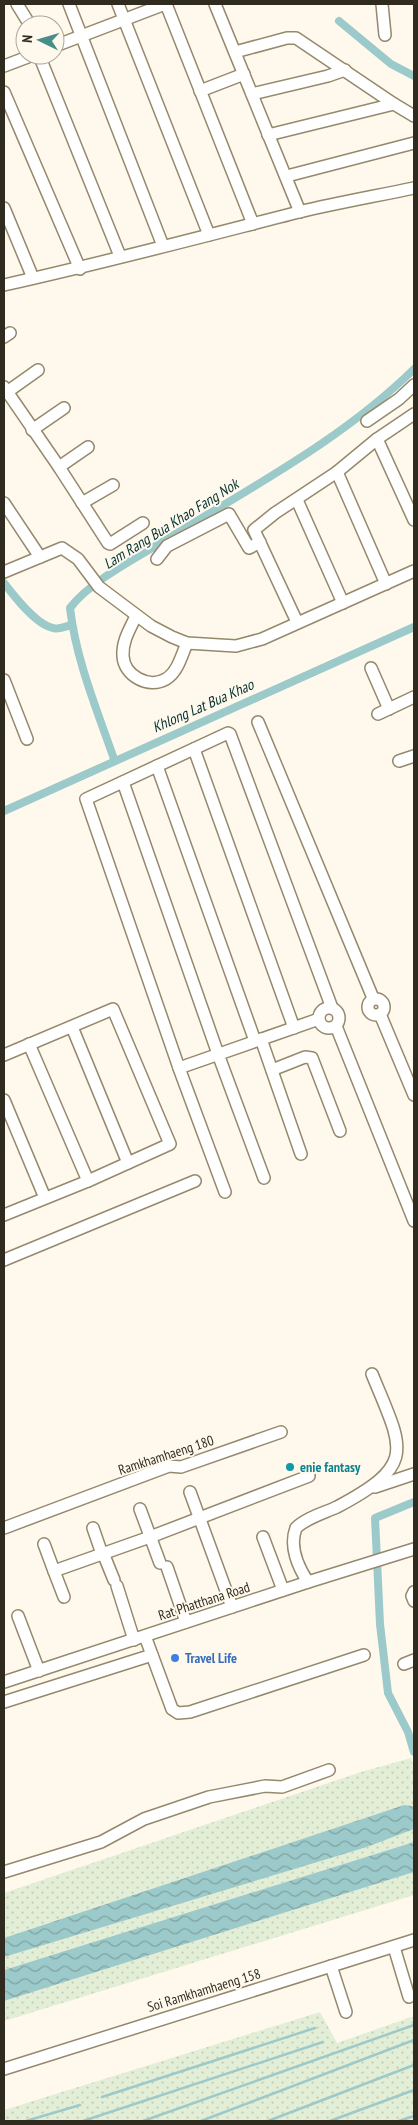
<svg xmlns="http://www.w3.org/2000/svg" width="418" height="2125" font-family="'PT Sans Narrow',sans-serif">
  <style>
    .grass { fill: url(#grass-dots) }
    .water { fill: url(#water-waves) }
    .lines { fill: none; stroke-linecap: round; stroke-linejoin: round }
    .stream { stroke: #9cc9c9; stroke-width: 2.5 }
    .canal { stroke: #9cc9c9; stroke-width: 8 }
    .minor-casing { stroke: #95896c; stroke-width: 14 }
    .minor { stroke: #fff; stroke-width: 11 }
    .culture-dot { fill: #0f9aa8; stroke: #fff9ed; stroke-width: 2 }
    .shop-dot { fill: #3f7fe0; stroke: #fff9ed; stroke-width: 2 }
    .labels { text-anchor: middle; stroke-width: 4; stroke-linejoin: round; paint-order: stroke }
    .street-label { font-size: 14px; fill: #302b1f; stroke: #fff9ed }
    .culture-label { font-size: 14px; font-weight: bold; fill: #0d838f; stroke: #fff9ed; text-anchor: start }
    .shop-label { font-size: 14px; font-weight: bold; fill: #366cbe; stroke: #fff9ed; text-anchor: start }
    .water-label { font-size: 15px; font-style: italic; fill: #043232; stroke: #fff9ed }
  </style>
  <defs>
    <pattern id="grass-dots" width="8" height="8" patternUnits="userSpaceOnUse" patternTransform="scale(1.25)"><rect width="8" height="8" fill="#e3eed6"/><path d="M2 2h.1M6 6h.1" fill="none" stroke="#c3ccb7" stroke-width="1.8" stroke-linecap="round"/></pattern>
    <pattern id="water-waves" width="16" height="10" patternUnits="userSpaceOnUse" patternTransform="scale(1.25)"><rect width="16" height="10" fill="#9cc9c9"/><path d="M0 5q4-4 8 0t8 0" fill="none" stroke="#80a3a3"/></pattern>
  </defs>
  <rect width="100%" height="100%" fill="#fff9ed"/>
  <g class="grass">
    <path d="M411,1758L414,1767V1809L412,1806L404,1805L4,1938V1893L361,1772Z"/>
    <path d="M414,1829V1842L4,1970V1957L367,1847Z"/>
    <path d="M414,1872V1895L4,2021V2001Z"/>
    <path d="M320,2012L337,2043L414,2016V2121H4V2110Z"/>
  </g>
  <g class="water">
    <path d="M404,1805L412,1806L414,1809V1829L367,1847L4,1957V1938Z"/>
    <path d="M414,1842V1872L4,2001V1970Z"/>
  </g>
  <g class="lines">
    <g class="stream">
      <path d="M102,2097L315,2028"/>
      <path d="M26,2121L80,2105"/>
      <path d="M83,2121L323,2042"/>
      <path d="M143,2121L414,2025"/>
      <path d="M201,2121L414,2040"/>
      <path d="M268,2121L414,2065"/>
      <path d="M330,2121L414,2090"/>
      <path d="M399,2121L414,2116"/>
    </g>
    <g class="canal">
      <path d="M339,21L391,64L414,76"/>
      <path d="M4,583C14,596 36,625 53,628C58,630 66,626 72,625"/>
      <path d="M114,759C97,710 76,660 70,608C90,581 140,556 169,538C253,486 343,439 414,369"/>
      <path d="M4,811L414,627"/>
      <path d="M414,1502L375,1518L380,1624L388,1693L408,1732L414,1752"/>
    </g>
    <g class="minor-casing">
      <g id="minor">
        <path d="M17,4L30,25"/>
        <path d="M69,4L163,246"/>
        <path d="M118,4L209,235"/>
        <path d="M166,4L253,224"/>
        <path d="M215,4L300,212"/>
        <path d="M382,4L385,35"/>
        <path d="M55,46L165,4"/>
        <path d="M235,52L287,38H296L394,104"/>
        <path d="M39,55L120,256"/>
        <path d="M4,66L33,55"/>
        <path d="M200,91L244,74"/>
        <path d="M4,92L80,269"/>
        <path d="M252,94L328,76L345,70"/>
        <path d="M268,135L394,104L414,116"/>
        <path d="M287,176L414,143"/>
        <path d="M4,208L33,278"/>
        <path d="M4,285C103,263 201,237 299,212C337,203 376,196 414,188"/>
        <path d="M4,337L10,333"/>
        <path d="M4,387L59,467L108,543L110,544L143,523"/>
        <path d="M7,392L38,370"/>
        <path d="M367,421L399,399L414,385"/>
        <path d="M32,430L64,408"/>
        <path d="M377,439L414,520"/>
        <path d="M59,467L88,447"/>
        <path d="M337,472L386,584"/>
        <path d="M297,500L343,603"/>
        <path d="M4,503L40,557"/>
        <path d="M82,503L113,485"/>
        <path d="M157,559L167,546L229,514L249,548L260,542"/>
        <path d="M4,572L62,548L78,559L99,587L151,626L172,637L187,643L236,646L262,639L414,571"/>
        <path d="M136,616C130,629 122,641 123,656C124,676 149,689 166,679C178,672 182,654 187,643"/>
        <path d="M297,622L254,530L275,513L337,472L377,439L414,414"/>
        <path d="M371,668L389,709"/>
        <path d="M4,680L27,739"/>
        <path d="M378,714L414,697"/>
        <path d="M258,722L373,998"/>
        <path d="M194,749L294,1028"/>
        <path d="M399,761L414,756"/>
        <path d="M157,766L255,1041"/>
        <path d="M123,782L218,1054L264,1178"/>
        <circle cx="376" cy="1007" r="8"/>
        <circle cx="329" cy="1018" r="10"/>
        <path d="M380,1014L414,1095"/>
        <path d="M336,1026L414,1221"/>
        <path d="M72,1027L128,1163"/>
        <path d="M261,1039L301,1154"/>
        <path d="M29,1044L88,1181"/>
        <path d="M4,1055L113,1009L170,1144L88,1181L4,1215"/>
        <path d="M179,1068L319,1019"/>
        <path d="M272,1070L305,1057L312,1058L340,1131"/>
        <path d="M4,1100L45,1198"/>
        <path d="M225,1192L179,1068L86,799L228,733L230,734L332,1008"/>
        <path d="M4,1260L195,1181"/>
        <path d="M375,1487L414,1474"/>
        <path d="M190,1492L232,1607"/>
        <path d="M140,1509L160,1563"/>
        <path d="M4,1528L169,1466L181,1467L281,1432"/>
        <path d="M93,1528L102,1554"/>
        <path d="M263,1537L283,1590"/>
        <path d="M44,1544L54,1571L150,1537L309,1476"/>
        <path d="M103,1553L114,1580"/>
        <path d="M167,1567L186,1622"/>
        <path d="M54,1571L64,1597"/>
        <path d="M308,1582C298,1567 289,1546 296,1528C306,1518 324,1513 337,1507C418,1464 403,1450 372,1374"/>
        <path d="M117,1586L134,1640"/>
        <path d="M414,1592L412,1596L414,1601"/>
        <path d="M18,1616L39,1671"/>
        <path d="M145,1636L172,1709L178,1713L190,1712L364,1655"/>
        <path d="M404,1664L414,1660"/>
        <path d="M4,1682L308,1582L414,1549"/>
        <path d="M4,1702L152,1655"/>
        <path d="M4,1872L101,1842L144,1819L209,1797L265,1786L282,1787L329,1770"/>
        <path d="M394,1947L409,1997"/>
        <path d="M331,1966L346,2012"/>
        <path d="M4,2069L414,1940"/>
      </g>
    </g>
    <use href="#minor" class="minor"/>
  </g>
  <circle class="culture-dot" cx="290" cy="1467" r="5"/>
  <circle class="shop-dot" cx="175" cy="1658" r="5"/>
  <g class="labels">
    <g class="street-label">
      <text transform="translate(166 1455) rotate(-18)" y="5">Ramkhamhaeng 180</text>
      <text transform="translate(204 1601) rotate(-18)" y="5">Rat Phatthana Road</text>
      <text transform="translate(204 1990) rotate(-17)" y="5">Soi Ramkhamhaeng 158</text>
    </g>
    <g class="culture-label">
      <text x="300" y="1472">enie fantasy</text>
    </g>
    <g class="shop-label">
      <text x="185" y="1663">Travel Life</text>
    </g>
    <g class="water-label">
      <text transform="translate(171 524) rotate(-32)" y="5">Lam Rang Bua Khao Fang Nok</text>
      <text transform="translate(203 706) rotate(-24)" y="5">Khlong Lat Bua Khao</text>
    </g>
  </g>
  <rect width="418" height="2125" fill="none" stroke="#302b1f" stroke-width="10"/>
  <g transform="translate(40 40) rotate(275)"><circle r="24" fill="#fff9ed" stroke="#aca79b"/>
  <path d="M0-4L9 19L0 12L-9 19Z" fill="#478e88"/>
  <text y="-8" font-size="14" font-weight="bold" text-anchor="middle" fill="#302b1f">N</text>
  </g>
</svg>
